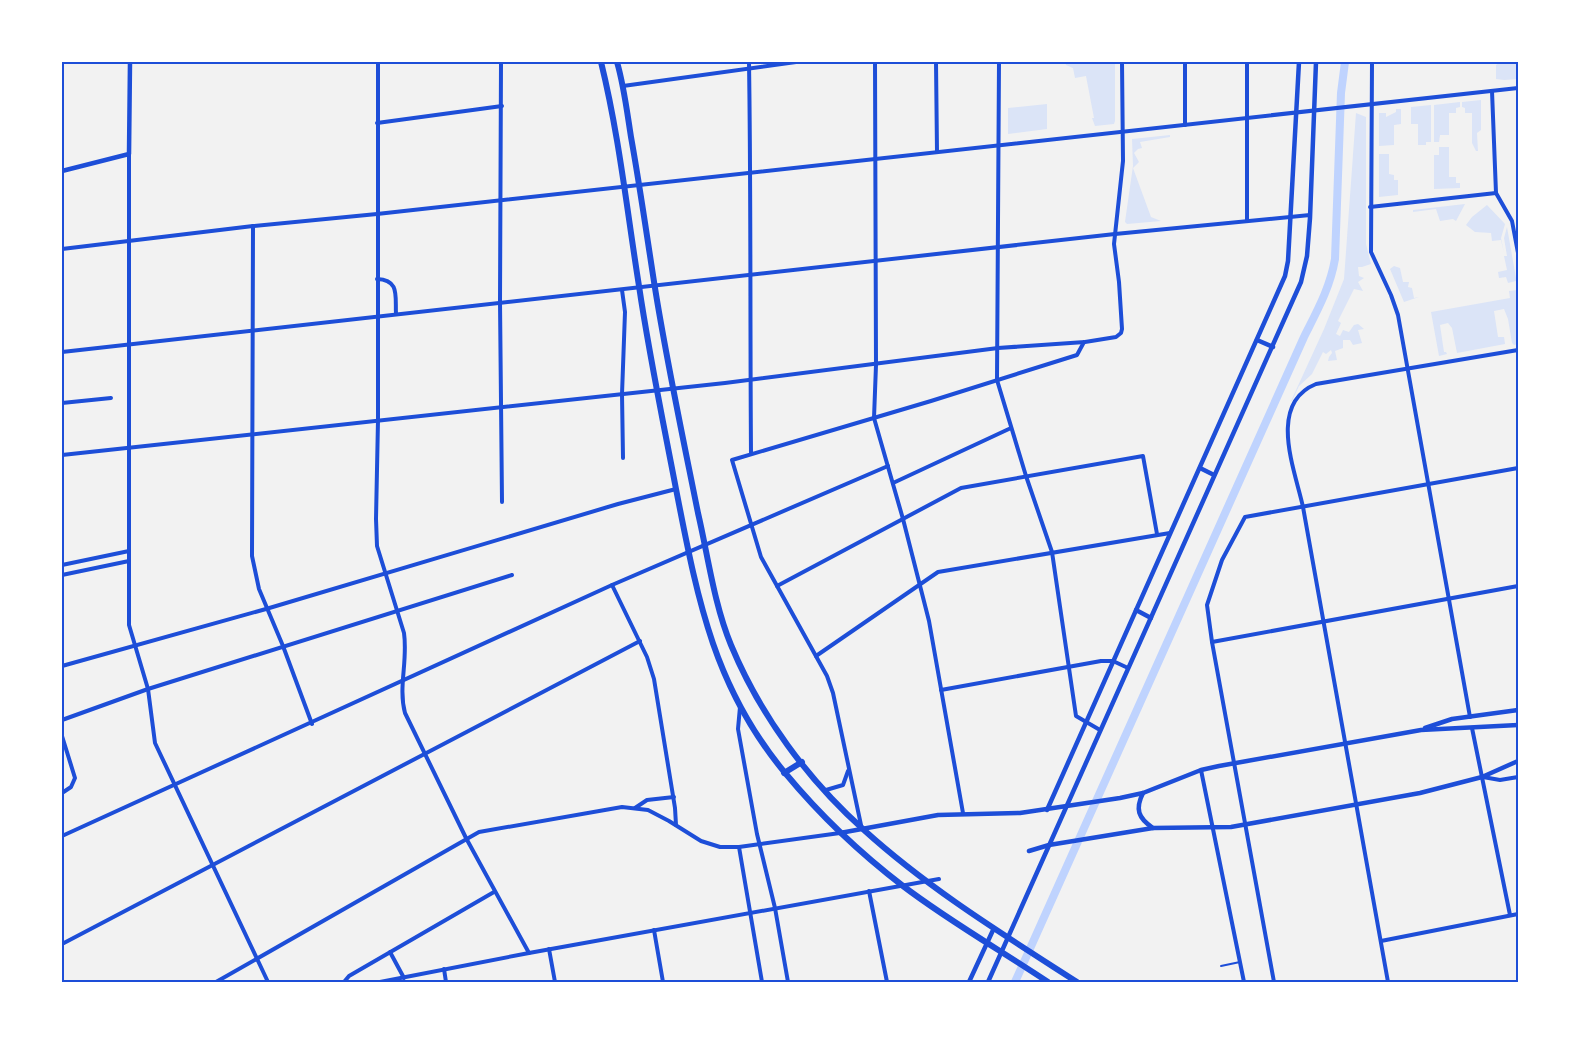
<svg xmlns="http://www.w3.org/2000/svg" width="1580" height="1044" font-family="Lato,sans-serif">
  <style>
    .green { fill: #dbe4f7 }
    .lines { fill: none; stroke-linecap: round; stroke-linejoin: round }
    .canal { stroke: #bfd3fe; stroke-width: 8 }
    .service { stroke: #1d4ed8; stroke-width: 2 }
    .minor { stroke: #1d4ed8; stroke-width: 4 }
    .tertiary { stroke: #1d4ed8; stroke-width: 4.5 }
    .primary { stroke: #1d4ed8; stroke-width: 6 }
    .neatline { fill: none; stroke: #1d4ed8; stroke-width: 2 }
  </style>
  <rect width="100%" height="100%" fill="#f2f2f2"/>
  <g class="green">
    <path d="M1065,62H1115V121L1114,124L1095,126L1092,118H1094L1086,76L1075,78L1073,68L1066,65Z"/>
    <path d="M1496,62H1518V79L1504,80L1496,79V65L1499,63Z"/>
    <path d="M1481,100V130L1477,133L1478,151H1476L1472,143V113H1465V108L1462,107V102Z"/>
    <path d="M1460,102V107L1456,108V113H1449V135H1440L1439,142H1434V105Z"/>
    <path d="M1047,104V129L1008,134V108Z"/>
    <path d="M1431,105V142H1426V145H1418V124H1411V107Z"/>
    <path d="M1396,109H1401V124L1394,125V145L1379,146V113H1386V117L1396,112Z"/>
    <path d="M1356,113L1366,117V244L1371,264L1362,267H1358L1359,276L1364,278L1358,282L1363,291L1354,289L1338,321L1341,323L1336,334L1340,336L1343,330L1349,332L1354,325L1358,324L1364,329L1358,330L1362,343L1353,345L1350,340H1343V348L1335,351L1337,360L1328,361L1329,357L1332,353L1331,350L1326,354L1323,352L1312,374L1299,386L1292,401H1291L1324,329L1344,279Z"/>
    <path d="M1170,135V137L1140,142L1142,148L1138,149L1134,153L1139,162L1133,168L1151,217L1161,221L1127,224L1125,222L1133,166L1132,139Z"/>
    <path d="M1439,147H1449V177H1456V183H1460V188L1434,189V155H1439Z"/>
    <path d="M1379,154H1389V174L1394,175V180H1398V195L1379,197Z"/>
    <path d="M1465,204L1456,221L1453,219L1440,221L1436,209L1413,212V210Z"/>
    <path d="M1487,205L1505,224L1501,238L1504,253L1501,240L1492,241L1491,233L1475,232L1466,225L1472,217Z"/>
    <path d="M1507,227L1516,278V281L1508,283L1506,277L1499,278L1498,272L1507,270L1504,256H1507L1504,238Z"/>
    <path d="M1394,266L1400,268L1403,282H1409L1408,287L1412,288L1414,298L1419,297L1404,302L1390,269Z"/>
    <path d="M1517,290L1518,344L1514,345L1512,343L1508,319L1504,309L1494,311L1498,337H1504L1505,344L1457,353L1452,328L1448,323L1440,325L1444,352H1446L1447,354L1439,356L1431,312L1510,298L1509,291Z"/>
  </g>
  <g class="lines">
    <path class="canal" d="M1015,982L1304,337C1317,311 1330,288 1335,259L1341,93L1345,62"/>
    <path class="service" d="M1221,966L1240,962"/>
    <g class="minor">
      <path d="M378,62V420L376,519L377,546L404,633C408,661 398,687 405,713L466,838L529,953"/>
      <path d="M501,62L500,302L502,502"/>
      <path d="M749,62C751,192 750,322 751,453"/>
      <path d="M875,62L876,365L874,418L903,519L929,621L963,813"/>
      <path d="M936,62L937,152"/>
      <path d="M999,62L997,380L1026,476L1052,552L1076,716L1100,730"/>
      <path d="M1185,62V125"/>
      <path d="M1247,62V221"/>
      <path d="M1372,62L1371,252L1391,295L1398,315L1470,717"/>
      <path d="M623,86L796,62"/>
      <path d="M1492,91L1496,193L1512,221L1518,253"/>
      <path d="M377,123L502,106"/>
      <path d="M129,154V625L148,689L155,743L268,982"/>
      <path d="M1370,207L1496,193"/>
      <path d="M253,226L252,556L259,589L283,646L312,724"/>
      <path d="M62,249L253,226L377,214L1518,88"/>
      <path d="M377,279C400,280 395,296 396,314"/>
      <path d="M622,290L625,312L622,394L623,458"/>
      <path d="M62,352L1115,234L1310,215"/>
      <path d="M62,403L111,398"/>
      <path d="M62,455L725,383L998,348L1085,342L1116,337L1121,333L1122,329L1119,282L1114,244L1123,161L1122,62"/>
      <path d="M893,483L1011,428"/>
      <path d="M62,565L129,551"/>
      <path d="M62,575L129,561"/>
      <path d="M612,585L647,657L654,679L675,808L676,825"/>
      <path d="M777,586L961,488L1143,456L1157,534"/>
      <path d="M1212,642L1518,586"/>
      <path d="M816,656L938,572L1170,533"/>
      <path d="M62,666L266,609L618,504L676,489"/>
      <path d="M941,690L1101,661H1113L1128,668"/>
      <path d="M740,707L738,729L757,834L775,908L788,982"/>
      <path d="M62,720L148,689L512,575"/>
      <path d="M1472,728L1510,915"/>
      <path d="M62,736L75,778L71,787L62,793"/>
      <path d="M1201,770L1244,982"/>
      <path d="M1483,777L1500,780L1518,777"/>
      <path d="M826,790L843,785L848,771"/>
      <path d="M635,808L647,800L674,797"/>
      <path d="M861,825L833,693L827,676L761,557L732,460L931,401L1077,355L1084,342"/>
      <path d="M62,836L612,585L888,466"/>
      <path d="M739,847L762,982"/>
      <path d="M869,891L887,982"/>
      <path d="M654,930L663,982"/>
      <path d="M1381,941L1518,914"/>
      <path d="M62,944L640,641"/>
      <path d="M549,949L555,982"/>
      <path d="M390,952L404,978"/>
      <path d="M444,969L446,982"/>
      <path d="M216,982L479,832L622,807L648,810L669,821L701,841L720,847H739L840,833"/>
      <path d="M344,982L349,976L494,892"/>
      <path d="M380,982L529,953L939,879"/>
      <path d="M1274,982L1212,642L1207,605L1222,560L1245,517L1518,468"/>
      <path d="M1388,982L1303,507C1295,470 1267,404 1316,384L1518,350"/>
    </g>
    <g class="tertiary">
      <path d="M62,171L129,154L130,62"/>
      <path d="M1257,340L1273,347"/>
      <path d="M1200,468L1214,475"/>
      <path d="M1136,610L1151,618"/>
      <path d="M1425,728L1452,719L1518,710"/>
      <path d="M1143,793C1135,809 1138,818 1153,828"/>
      <path d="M1047,810L1285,276L1288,261L1299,62"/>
      <path d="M840,833L938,815L1020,813L1120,798L1143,793L1201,770L1219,766L1421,730L1518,725"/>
      <path d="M1029,851L1049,845L1153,828L1231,827L1420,793L1482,777L1518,761"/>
      <path d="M969,982L994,928"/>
      <path d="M988,982L1301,282L1307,256L1310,218L1316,62"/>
    </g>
    <g class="primary">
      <path d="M601,62C619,135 627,211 639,286C649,354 663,421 676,489C697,596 713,687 786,774C820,815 860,853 903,886C949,921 1000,950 1048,982"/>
      <path d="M617,62C624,86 627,112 631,137C640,187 647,237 655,288C667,363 683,438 698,513C708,556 714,604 731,645C760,715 808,780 864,830C929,889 1004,935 1077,982"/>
      <path d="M784,773L802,762"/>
    </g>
  </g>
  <rect width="1580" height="1044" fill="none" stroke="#ffffff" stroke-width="126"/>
  <rect x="63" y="63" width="1454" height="918" class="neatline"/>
</svg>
